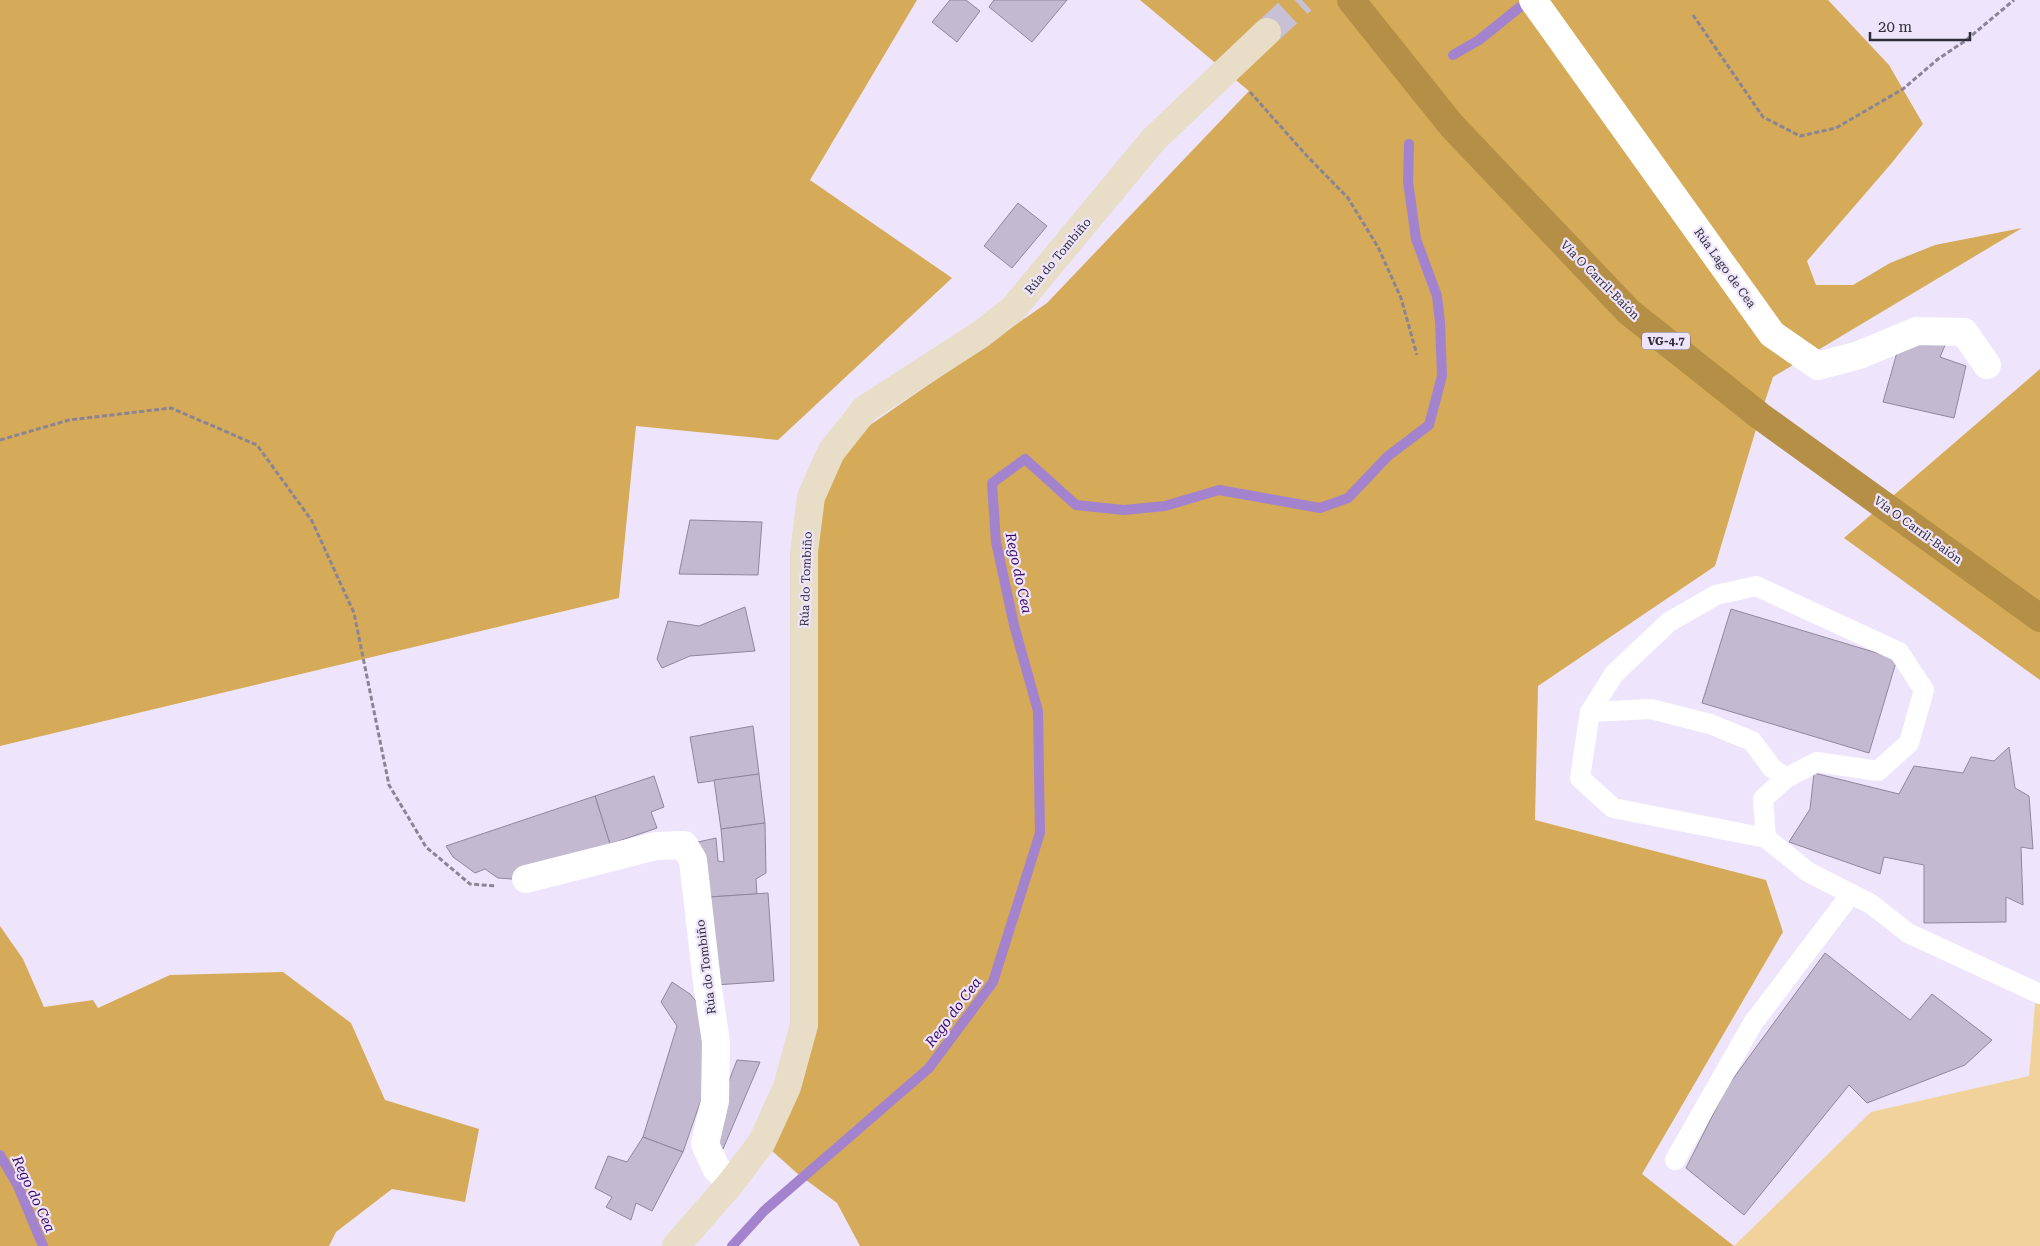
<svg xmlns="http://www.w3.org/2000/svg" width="2040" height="1246" font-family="'Roboto Serif',serif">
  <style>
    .green { fill: #f1d29a }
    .forest { fill: #d5aa58 }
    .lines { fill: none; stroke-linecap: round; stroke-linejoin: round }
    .stream { stroke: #a383cd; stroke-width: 10 }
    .building { fill: #c3bad1; stroke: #8f879c }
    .secondary-tunnel { stroke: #c8c0d4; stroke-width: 28; stroke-dasharray: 28 14; stroke-linecap: butt }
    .path { stroke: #8a8494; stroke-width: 3; stroke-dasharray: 5 2.5; stroke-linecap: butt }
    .lane { stroke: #fff; stroke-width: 20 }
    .street { stroke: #fff; stroke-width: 28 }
    .secondary { stroke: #e8ddc7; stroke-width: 28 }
    .highway { stroke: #b48f45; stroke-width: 28 }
    .labels { text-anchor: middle; stroke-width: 4.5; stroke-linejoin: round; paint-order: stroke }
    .shield { fill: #eee5fc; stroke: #686471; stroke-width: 1 }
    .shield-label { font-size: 11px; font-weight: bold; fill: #2f2c35 }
    .street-label { font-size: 12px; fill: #2f2c35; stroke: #eee5fc }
    .water-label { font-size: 14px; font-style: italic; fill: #390461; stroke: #eee5fc }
  </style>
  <rect width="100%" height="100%" fill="#eee5fc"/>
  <path class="green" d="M2036,993L2040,994V1246H1734L1871,1112L2029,1076Z"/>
  <g class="forest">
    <path d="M0,0H917L810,180L952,278L778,440L636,426L619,598L0,746Z"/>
    <path d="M1140,0H1828L1889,65L1923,124L1890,165L1807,261L1816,285H1853L1890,263L1935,245L2022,228L1773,377L1760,416L1715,566L1538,686L1535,820L1766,880L1783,932L1642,1174L1734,1246H860L837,1203L798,1174L762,1142L804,1025V552L831,452L1047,303L1249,91Z"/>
    <path d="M2040,369V680L1844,538Z"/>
    <path d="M0,926L23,959L44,1007L93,1000L98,1008L170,975L283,972L351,1023L385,1100L479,1129L465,1202L392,1189L336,1232L329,1246H0Z"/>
  </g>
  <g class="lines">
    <g class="stream">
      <path d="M1453,55L1479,40L1520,7"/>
      <path d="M0,1155L18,1186L43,1246"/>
      <path d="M732,1246L764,1211L929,1068L993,982L1040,833L1038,711L1014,625L996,542L992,483L1025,459L1076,505L1124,510L1165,506L1219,490L1320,508L1348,498L1388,456L1429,425L1442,376L1440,322L1437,296L1416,239L1408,181L1409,144"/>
    </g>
  </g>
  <g class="building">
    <path d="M950,0H966L980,11L957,42L932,22Z"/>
    <path d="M994,0H1067L1032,42L989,7Z"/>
    <path d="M1018,203L1047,226L1012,268L984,246Z"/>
    <path d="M1924,339L1946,343L1940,357L1966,366L1954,418L1883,402L1898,349Z"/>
    <path d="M690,520L762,522L758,575L679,574Z"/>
    <path d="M745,607L755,651L690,656L662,668L657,659L668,621L699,626Z"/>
    <path d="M1731,609L1897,659L1869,753L1702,703Z"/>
    <path d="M753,726L759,774L698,783L690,737Z"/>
    <path d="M2009,747L2015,788L2029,796L2033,849L2021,847L2023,905L2006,897V922L1924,923V865L1884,857L1880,874L1789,842L1810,809L1814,773L1899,794L1914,766L1963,773L1971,757L1994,761Z"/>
    <path d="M759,774L765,823L721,829L714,780Z"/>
    <path d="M654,776L664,807L651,812L657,828L610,844L595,796Z"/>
    <path d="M595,796L610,844L544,865L512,879L498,878L485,869L475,873L453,857L446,846Z"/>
    <path d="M765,823L766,873L756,879L757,894L710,897L698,842L716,838L718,861L724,862L721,829Z"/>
    <path d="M768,893L774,981L715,985L710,897Z"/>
    <path d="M1825,953L1910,1020L1932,994L1992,1040L1965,1065L1867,1103L1849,1085L1744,1215L1686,1168L1727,1087Z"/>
    <path d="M672,982L690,994L700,1006L706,1032L703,1094L683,1152L643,1137L677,1026L661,1002Z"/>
    <path d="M737,1060L760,1062L723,1149L713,1139L721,1102Z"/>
    <path d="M643,1137L683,1152L652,1211L636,1203L631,1220L606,1207L612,1197L595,1188L608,1156L627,1162Z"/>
  </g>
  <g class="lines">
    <path class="secondary-tunnel" d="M1267,32L1302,0"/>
    <g class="path">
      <path d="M1693,15L1763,117L1800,136L1836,128L1903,89L1938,59L1965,41L2014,0"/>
      <path d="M1250,92L1307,156L1348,198L1378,247L1401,298L1417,355"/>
      <path d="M0,440L69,420L171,408L257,445L312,521L354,613L389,785L426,847L470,884L496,886"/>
    </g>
    <g class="lane">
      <path d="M1590,712L1651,709L1710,724L1752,741L1772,768L1786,778"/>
      <path d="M1766,838L1763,799L1786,778L1817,762L1878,771L1909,743L1924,690L1899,652L1756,586L1716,595L1669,622L1614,674L1590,712L1580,778L1613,808L1766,838L1808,872L1871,904L1908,933L2040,994"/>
      <path d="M1675,1160L1753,1023L1851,894"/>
    </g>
    <g class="street">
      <path d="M1533,0L1772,334L1818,366L1859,355L1917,331L1964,332L1987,365"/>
      <path d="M526,879L656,846L684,845L693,860L707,982L716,1042L715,1101L705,1144L716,1168L731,1183"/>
    </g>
    <path class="secondary" d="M676,1246L731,1183L762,1142L787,1087L804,1025V552L811,497L831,452L865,409L981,334L1013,309L1154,139L1267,32"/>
    <path class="highway" d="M1351,0L1452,126L1629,312L1760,416L2040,618"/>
  </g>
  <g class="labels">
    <rect class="shield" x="1642" y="332.5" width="48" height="17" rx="4"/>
    <g class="shield-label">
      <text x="1666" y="345">VG-4.7</text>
    </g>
    <g class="street-label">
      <text transform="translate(1058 256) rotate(-50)" y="4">Rúa do Tombiño</text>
      <text transform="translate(1725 268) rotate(54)" y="4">Rúa Lago de Cea</text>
      <text transform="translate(1600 280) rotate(45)" y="4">Vía O Carril-Baión</text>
      <text transform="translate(1918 530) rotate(36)" y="4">Vía O Carril-Baión</text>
      <text transform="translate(806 579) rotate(-88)" y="4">Rúa do Tombiño</text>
      <text transform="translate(706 967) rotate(-97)" y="4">Rúa do Tombiño</text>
    </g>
    <g class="water-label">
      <text transform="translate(1019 573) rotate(78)" y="5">Rego do Cea</text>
      <text transform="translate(953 1012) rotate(-53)" y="5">Rego do Cea</text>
      <text transform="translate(34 1194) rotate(65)" y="5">Rego do Cea</text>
    </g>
  </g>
  <path d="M1870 32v8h100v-8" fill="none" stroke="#2f2c35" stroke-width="2.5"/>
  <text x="1878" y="32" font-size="15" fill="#2f2c35" stroke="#eee5fc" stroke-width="4" paint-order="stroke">20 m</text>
</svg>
